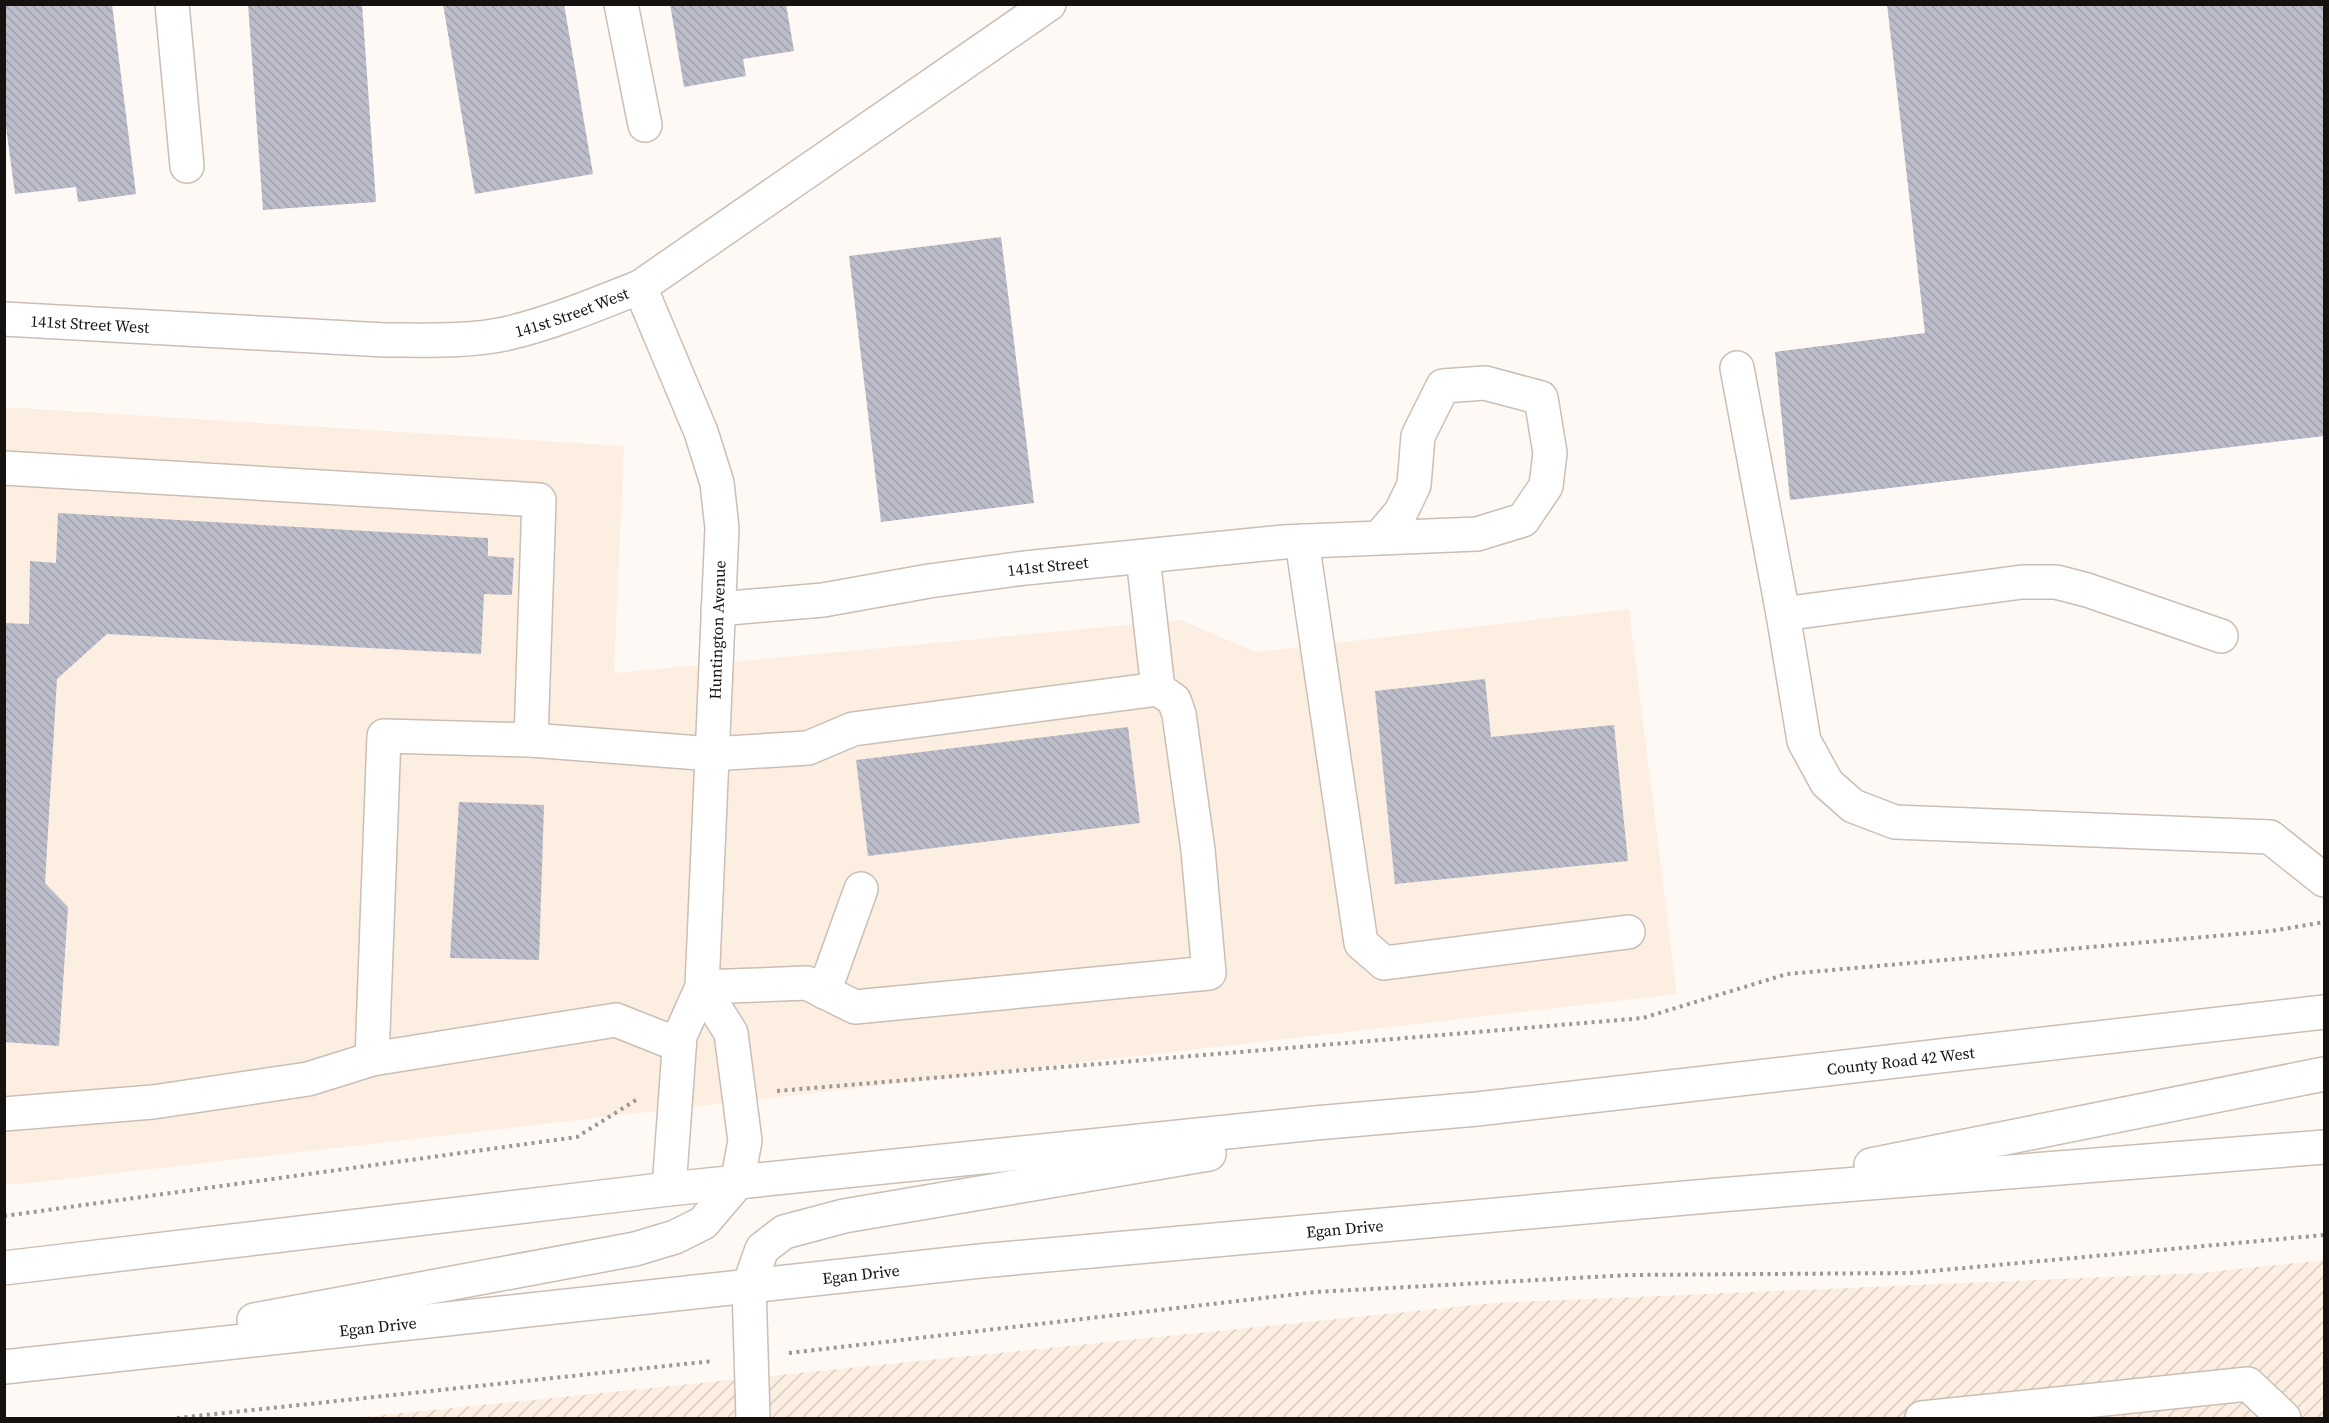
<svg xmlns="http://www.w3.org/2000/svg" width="2329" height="1423" font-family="'Source Serif 4',serif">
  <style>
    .built { fill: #fdeee2 }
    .industrial { fill: url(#industrial-furrows) }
    .building { fill: url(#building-back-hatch) }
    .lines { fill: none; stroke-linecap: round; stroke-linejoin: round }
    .minor-casing { stroke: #cabeb5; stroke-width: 36 }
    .highway-casing { stroke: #cabeb5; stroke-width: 36 }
    .path { stroke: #9d9895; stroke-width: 4; stroke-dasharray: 3 4.5; stroke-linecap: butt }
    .minor { stroke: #fff; stroke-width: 33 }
    .highway { stroke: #fff; stroke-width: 33 }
    .labels { text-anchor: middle; stroke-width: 6; stroke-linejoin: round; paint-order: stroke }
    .street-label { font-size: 16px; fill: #15110e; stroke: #fff }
  </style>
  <defs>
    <pattern id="industrial-furrows" width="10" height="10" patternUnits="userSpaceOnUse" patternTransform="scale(1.5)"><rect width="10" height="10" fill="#fdeee2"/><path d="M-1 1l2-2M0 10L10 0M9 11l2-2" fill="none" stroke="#d8cbc1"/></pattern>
    <pattern id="building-back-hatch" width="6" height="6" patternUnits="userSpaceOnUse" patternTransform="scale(1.5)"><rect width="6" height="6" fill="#bcbdca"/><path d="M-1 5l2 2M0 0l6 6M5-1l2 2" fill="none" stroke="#a1a1ac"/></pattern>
  </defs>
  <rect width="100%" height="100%" fill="#fef9f5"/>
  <path class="built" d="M5,407L624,446L614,673L1180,620L1256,652L1629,609L1677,994L21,1184H5Z"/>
  <path class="industrial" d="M2324,1260V1418H353L1495,1303L2200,1273Z"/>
  <g class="building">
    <path d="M4,4H112L136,194L78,202L76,187L15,194L4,112Z"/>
    <path d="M248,4H362L376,202L263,210Z"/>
    <path d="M443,4H564L593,174L475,194Z"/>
    <path d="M670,4H786L794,51L743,59L746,76L684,87Z"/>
    <path d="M1887,4H2324V436L1790,500L1775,352L1925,333Z"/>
    <path d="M1001,237L1034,503L881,522L849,256Z"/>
    <path d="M58,513L488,538V556L514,558L512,595L484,594L481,654L107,634L57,679L45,883L68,907L59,1046L4,1042V623L29,624L30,561L56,563Z"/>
    <path d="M1485,679L1491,737L1614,725L1628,861L1395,884L1375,691Z"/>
    <path d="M1128,727L1140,823L868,856L856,760Z"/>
    <path d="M459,802L544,805L539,960L450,958Z"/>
  </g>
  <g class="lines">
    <g class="minor-casing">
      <g id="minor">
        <path d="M172,4L187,166"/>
        <path d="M621,4L645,125"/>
        <path d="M640,287L701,432L717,483L722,528L702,987L680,1036L669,1189"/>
        <path id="s1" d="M4,319L385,340C426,340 469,342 509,333C554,322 597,304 640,287L1049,4"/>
        <path d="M1737,368L1783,614"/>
        <path d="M4,468L539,500L531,740L384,736L372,1059L308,1079L153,1102L4,1114"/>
        <path d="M1302,541L1361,943L1384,963L1628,932"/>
        <path d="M1143,557L1158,689"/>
        <path id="s2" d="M718,609L823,600L929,581L1025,568L1283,542L1477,534L1523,520L1546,486L1550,453L1541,398L1485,383L1443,386L1418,436L1414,485L1401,512L1379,538"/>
        <path d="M2221,636L2087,590L2056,582H2022L1783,614L1804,741L1827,783L1853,806L1895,822L2270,837L2324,880"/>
        <path d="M531,740L712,754L808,748L853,729L1158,689L1174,700L1179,714L1198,850L1209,973L855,1007L807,983L702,987"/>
        <path d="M702,987L731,1033L745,1141L737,1183"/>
        <path d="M824,992L861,889"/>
        <path d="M372,1059L616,1020L679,1045"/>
        <path d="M749,1286L753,1418"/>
        <path d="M1922,1418L2248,1384L2284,1418"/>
      </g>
    </g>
    <g class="highway-casing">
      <g id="highway">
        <path d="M1871,1165L2324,1074"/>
        <path id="s3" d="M4,1268L669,1189L1315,1123L1477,1109L2324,1012"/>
        <path d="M749,1286L762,1249L784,1232L844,1216L1209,1154"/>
        <path d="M254,1320L635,1249L675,1237L703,1223L737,1183"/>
        <path id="s4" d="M4,1367L980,1261L1719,1195L2324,1147"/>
      </g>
    </g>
    <g class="path">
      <path d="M777,1091L1643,1018L1787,974L2272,931L2324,922"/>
      <path d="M4,1216L577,1137L636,1100"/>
      <path d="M789,1353L1315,1292L1630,1275L1910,1273L2324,1235"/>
      <path d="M177,1418L713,1361"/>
    </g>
    <use href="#minor" class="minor"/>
    <use href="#highway" class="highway"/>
  </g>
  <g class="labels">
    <g class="street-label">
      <text dy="6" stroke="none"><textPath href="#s1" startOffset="572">141st Street West</textPath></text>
      <text dy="6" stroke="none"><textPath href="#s1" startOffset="86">141st Street West</textPath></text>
      <text dy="6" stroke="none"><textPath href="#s2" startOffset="333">141st Street</textPath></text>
      <text transform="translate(717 630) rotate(-88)" y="6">Huntington Avenue</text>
      <text dy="6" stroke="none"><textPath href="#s3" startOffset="1908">County Road 42 West</textPath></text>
      <text dy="6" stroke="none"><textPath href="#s4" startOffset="1348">Egan Drive</textPath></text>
      <text dy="6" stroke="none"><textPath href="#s4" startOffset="862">Egan Drive</textPath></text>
      <text dy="6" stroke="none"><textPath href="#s4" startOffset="376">Egan Drive</textPath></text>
    </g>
  </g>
  <rect width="2329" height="1423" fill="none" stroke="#15110e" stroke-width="12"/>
</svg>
